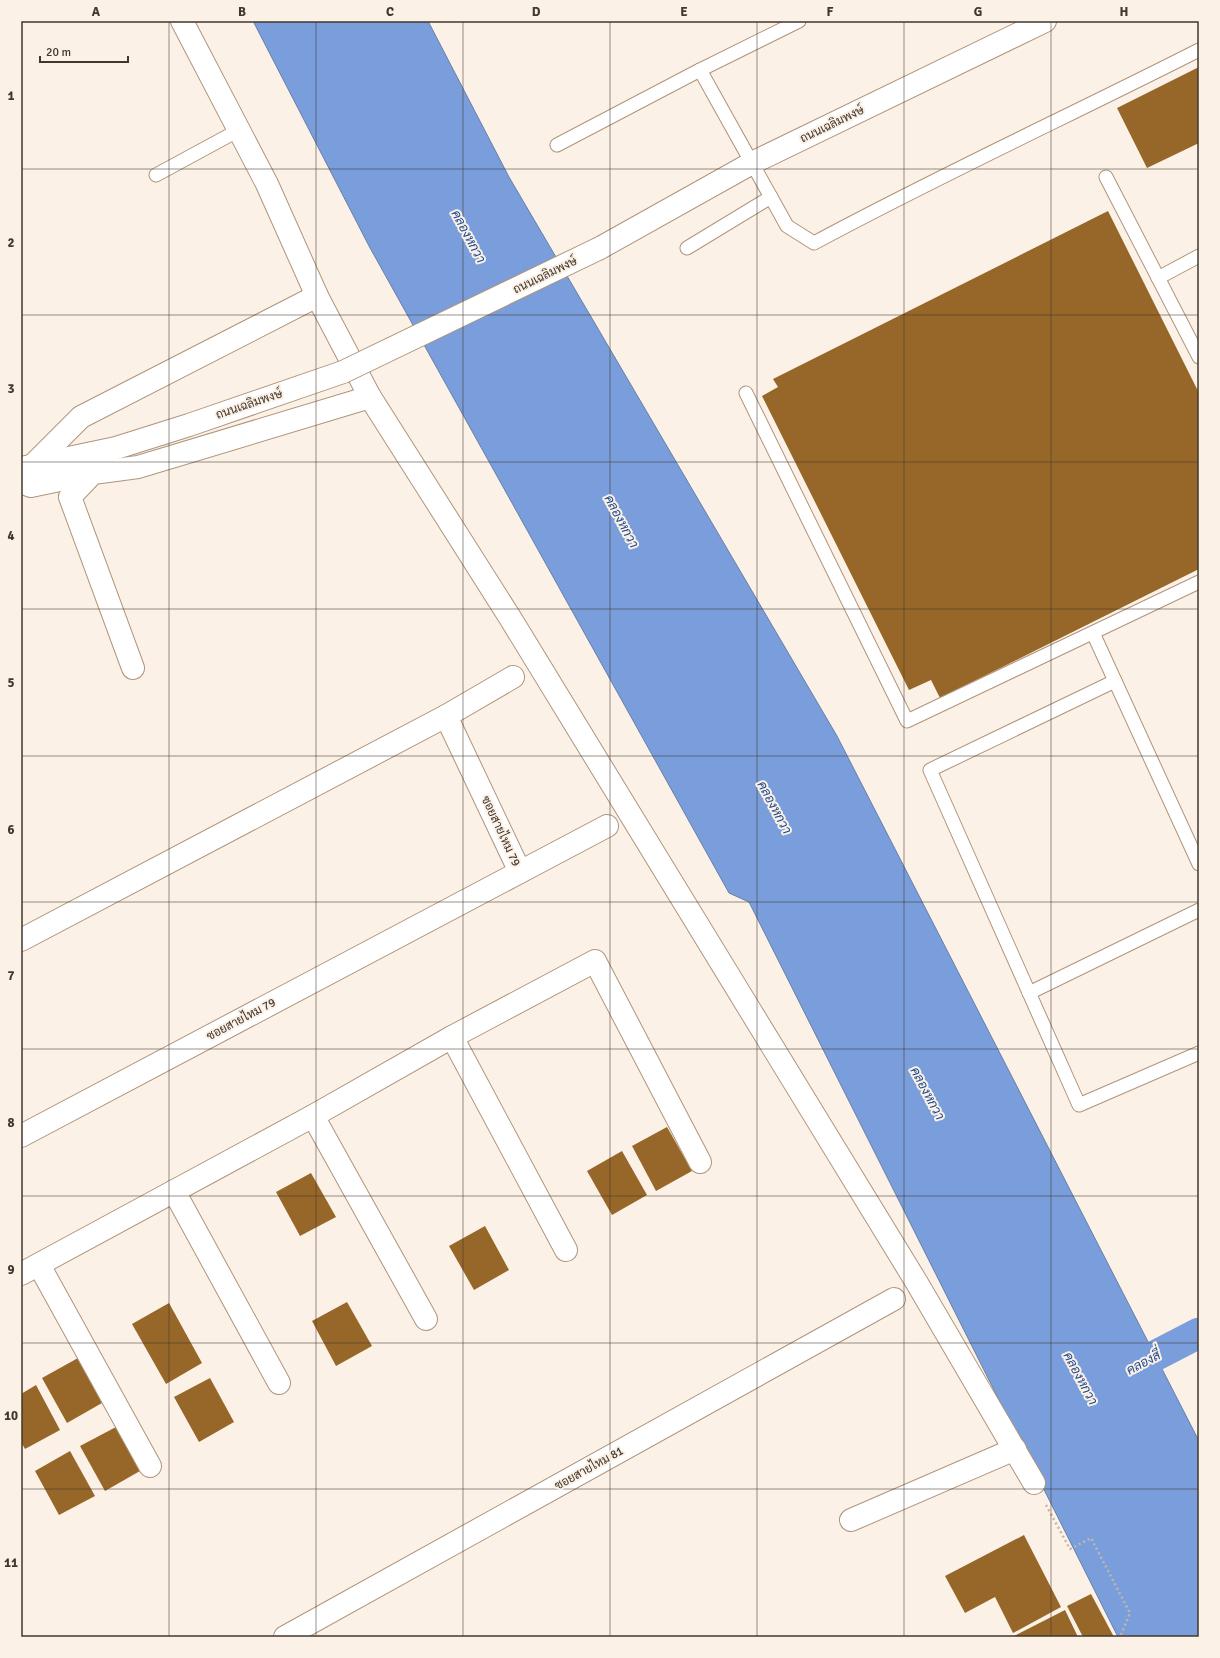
<svg xmlns="http://www.w3.org/2000/svg" width="1220" height="1658" font-family="Signika,Sarabun,sans-serif">
  <style>
    .water { fill: #799edb; stroke: #687fa7 }
    .lines { fill: none; stroke-linecap: round; stroke-linejoin: round }
    .canal { stroke: #799edb; stroke-width: 31 }
    .building { fill: #976729 }
    .service-casing { stroke: #af957d; stroke-width: 15 }
    .minor-casing { stroke: #af957d; stroke-width: 24 }
    .secondary-casing { stroke: #af957d; stroke-width: 24 }
    .path { stroke: #c1b6ab; stroke-width: 2.5; stroke-dasharray: 2 3; stroke-linecap: butt }
    .service { stroke: #fff; stroke-width: 13 }
    .minor { stroke: #fff; stroke-width: 22 }
    .secondary { stroke: #fff; stroke-width: 22 }
    .secondary-bridge-casing { stroke: #af957d; stroke-width: 24; stroke-linecap: butt }
    .secondary-bridge { stroke: #fff; stroke-width: 22 }
    .grid { fill: none; stroke: #42372d; stroke-width: 1; stroke-opacity: 0.55 }
    .labels { text-anchor: middle; stroke-width: 4; stroke-linejoin: round; paint-order: stroke }
    .street-label { font-size: 12px; fill: #42372d; stroke: #fcf1e6 }
    .water-label { font-size: 13px; font-style: italic; fill: #1b488f; stroke: #fcf1e6 }
    .neatline { fill: none; stroke: #42372d; stroke-width: 1.5 }
    .grid-label { font-size: 13px; text-anchor: middle; font-weight: bold; fill: #42372d }
  </style>
  <rect width="100%" height="100%" fill="#fcf1e6"/>
  <path class="water" d="M253,21H428L509,177L837,736L1199,1441V1637H1118L749,902L729,893L369,246Z"/>
  <g class="lines">
    <path class="canal" d="M1118,1375L1199,1333"/>
  </g>
  <g class="building">
    <path d="M1199,67V143L1147,168L1117,108Z"/>
    <path d="M1108,211L1199,393V569L940,698L931,680L909,690L762,396L778,387L773,379Z"/>
    <path d="M667,1127L692,1171L656,1191L632,1146Z"/>
    <path d="M622,1151L647,1195L612,1215L587,1171Z"/>
    <path d="M311,1173L336,1217L300,1236L276,1192Z"/>
    <path d="M485,1226L509,1270L474,1290L449,1246Z"/>
    <path d="M347,1302L372,1346L336,1366L312,1321Z"/>
    <path d="M169,1303L202,1363L166,1384L132,1324Z"/>
    <path d="M78,1358L102,1403L67,1423L42,1378Z"/>
    <path d="M210,1378L234,1422L199,1442L174,1397Z"/>
    <path d="M36,1385L60,1430L25,1449L21,1442V1394Z"/>
    <path d="M116,1427L140,1471L105,1491L80,1446Z"/>
    <path d="M70,1451L95,1496L59,1515L35,1471Z"/>
    <path d="M1024,1535L1061,1607L1013,1633L995,1597L965,1613L945,1576Z"/>
    <path d="M1091,1594L1114,1637H1083L1067,1606Z"/>
    <path d="M1065,1610L1078,1637H1012Z"/>
  </g>
  <g class="lines">
    <g class="service-casing">
      <g id="service">
        <path d="M700,70L787,226L814,243C940,175 1071,115 1199,50"/>
        <path d="M557,145L700,70L799,21"/>
        <path d="M156,175L239,130"/>
        <path d="M1106,177L1199,357"/>
        <path d="M687,248L771,197"/>
        <path d="M1158,278L1199,256"/>
        <path d="M746,393L907,721L1199,582"/>
        <path d="M1093,633L1199,864"/>
        <path d="M1115,681L930,770L1079,1105L1199,1053"/>
        <path d="M1029,993L1199,910"/>
      </g>
    </g>
    <g class="minor-casing">
      <g id="minor">
        <path d="M182,21L267,184L317,296L370,397L509,616L917,1283L1034,1483"/>
        <path d="M32,466L81,417L317,296"/>
        <path d="M21,482L31,486L93,473"/>
        <path d="M133,668L70,497L93,473L138,467L370,397"/>
        <path d="M446,716L513,677"/>
        <path d="M520,872L607,826"/>
        <path d="M21,940L446,716L520,872L21,1136"/>
        <path d="M452,1037L566,1250"/>
        <path d="M313,1116L426,1319"/>
        <path d="M174,1191L279,1383"/>
        <path d="M39,1265L150,1466"/>
        <path d="M21,1274L313,1116L452,1037L595,961L700,1162"/>
        <path d="M851,1520L1015,1449"/>
        <path d="M285,1637L894,1299"/>
      </g>
    </g>
    <g class="secondary-casing">
      <g id="secondary">
        <path d="M600,248L752,163L1045,21"/>
        <path d="M21,468L116,448L189,425L343,372"/>
      </g>
    </g>
    <path class="path" d="M1046,1505L1070,1549L1091,1538L1130,1613L1120,1637"/>
    <use href="#service" class="service"/>
    <use href="#minor" class="minor"/>
    <use href="#secondary" class="secondary"/>
    <g class="secondary-bridge-casing">
      <path id="secondary-bridge" d="M343,372L600,248"/>
    </g>
    <use href="#secondary-bridge" class="secondary-bridge"/>
  </g>
  <path class="grid" d="M169,21V1637M316,21V1637M463,21V1637M610,21V1637M757,21V1637M904,21V1637M1051,21V1637M21,169H1199M21,315H1199M21,462H1199M21,609H1199M21,756H1199M21,902H1199M21,1049H1199M21,1196H1199M21,1343H1199M21,1489H1199"/>
  <g class="labels">
    <g class="street-label">
      <text transform="translate(832 124) rotate(-26)" y="4">ถนนเฉลิมพงษ์</text>
      <text transform="translate(545 275) rotate(-26)" y="4">ถนนเฉลิมพงษ์</text>
      <text transform="translate(249 404) rotate(-19)" y="4">ถนนเฉลิมพงษ์</text>
      <text transform="translate(501 831) rotate(65)" y="4">ซอยสายไหม 79</text>
      <text transform="translate(241 1019) rotate(-28)" y="4">ซอยสายไหม 79</text>
      <text transform="translate(589 1468) rotate(-29)" y="4">ซอยสายไหม 81</text>
    </g>
    <g class="water-label">
      <text transform="translate(469 236) rotate(62)" y="5">คลองหกวา</text>
      <text transform="translate(622 521) rotate(62)" y="5">คลองหกวา</text>
      <text transform="translate(775 807) rotate(62)" y="5">คลองหกวา</text>
      <text transform="translate(928 1093) rotate(62)" y="5">คลองหกวา</text>
      <text transform="translate(1143 1362) rotate(-28)" y="5">คลองสี่</text>
      <text transform="translate(1081 1378) rotate(62)" y="5">คลองหกวา</text>
    </g>
  </g>
  <rect width="1220" height="1658" fill="none" stroke="#fcf1e6" stroke-width="44"/>
  <path d="M40 56v6h88v-6" fill="none" stroke="#42372d" stroke-width="2"/>
  <text x="46" y="56" font-size="12" fill="#42372d" stroke="#fcf1e6" stroke-width="3" paint-order="stroke">20 m</text>
  <rect x="22" y="22" width="1176" height="1614" class="neatline"/>
  <g class="grid-label">
    <text x="96" y="16">A</text>
    <text x="242" y="16">B</text>
    <text x="390" y="16">C</text>
    <text x="536" y="16">D</text>
    <text x="684" y="16">E</text>
    <text x="830" y="16">F</text>
    <text x="978" y="16">G</text>
    <text x="1124" y="16">H</text>
    <text x="11" y="100">1</text>
    <text x="11" y="247">2</text>
    <text x="11" y="393">3</text>
    <text x="11" y="540">4</text>
    <text x="11" y="687">5</text>
    <text x="11" y="834">6</text>
    <text x="11" y="980">7</text>
    <text x="11" y="1127">8</text>
    <text x="11" y="1274">9</text>
    <text x="11" y="1420">10</text>
    <text x="11" y="1567">11</text>
  </g>
</svg>
